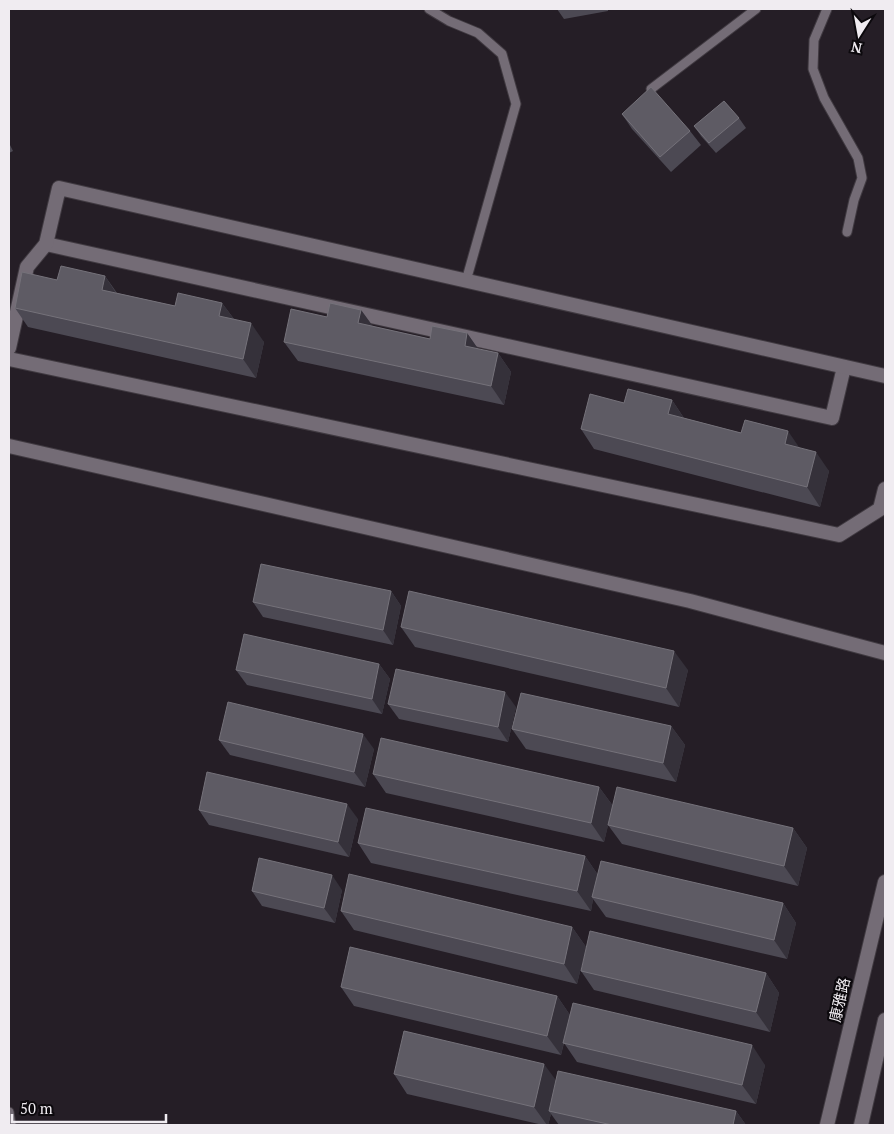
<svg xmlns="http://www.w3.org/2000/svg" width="894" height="1134" font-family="'PT Serif','Noto Sans SC',serif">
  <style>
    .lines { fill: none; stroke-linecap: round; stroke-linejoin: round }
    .service-casing { stroke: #403a41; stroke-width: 11 }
    .minor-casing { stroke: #403a41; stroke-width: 16 }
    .secondary-casing { stroke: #403a41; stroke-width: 16 }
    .service { stroke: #746c76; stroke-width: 9 }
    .minor { stroke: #746c76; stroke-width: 14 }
    .secondary { stroke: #746c76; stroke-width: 14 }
    .wall { fill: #4c4953 }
    .shaded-wall { fill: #35313a }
    .building { fill: #5e5b64; stroke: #75727a }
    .labels { text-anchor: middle; stroke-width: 4.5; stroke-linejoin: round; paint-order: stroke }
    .street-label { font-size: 15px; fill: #f0ecf1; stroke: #0c090d }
  </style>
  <rect width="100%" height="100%" fill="#251e26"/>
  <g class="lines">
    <g class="service-casing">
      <g id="service">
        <path d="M429,9L449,21L478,33L502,54L516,104L466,281"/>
        <path d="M827,9L814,40L813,69L824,98L858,158L862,178L854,200L847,232"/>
        <path d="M651,89L756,9"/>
        <path d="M9,1112L11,1125"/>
      </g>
    </g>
    <g class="minor-casing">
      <g id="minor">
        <path d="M46,244L832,418L844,367"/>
        <path d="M9,348L27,267L46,244L59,188L885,376"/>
        <path d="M9,359L839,535L880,509L885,489"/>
        <path d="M9,446L690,601L885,653"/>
      </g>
    </g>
    <g class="secondary-casing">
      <g id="secondary">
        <path d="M827,1125L885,882"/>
        <path d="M861,1125L885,1020"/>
      </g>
    </g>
    <use href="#service" class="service"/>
    <use href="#minor" class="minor"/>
    <use href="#secondary" class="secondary"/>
  </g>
  <g class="wall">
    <path d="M557,9H608V11L564,19Z"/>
    <path d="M622,114L690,131L701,145L671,172L632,129Z"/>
    <path d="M739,118L746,128L716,153L701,136L694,126Z"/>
    <path d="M9,143L13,151L9,153Z"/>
    <path d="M105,276L117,293L175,306L222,303L234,319L264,342L256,378L28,327L15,308L57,280Z"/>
    <path d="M361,310L373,327L430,339L467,333L478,349L498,353L511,372L504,405L298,361L284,342L327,317Z"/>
    <path d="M672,400L684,418L800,448L829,471L820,507L594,449L581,429L624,403Z"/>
    <path d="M391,591L401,606L393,645L263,617L253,602Z"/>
    <path d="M401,627L688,670L679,707L415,647Z"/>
    <path d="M379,664L390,679L382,714L247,685L236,670Z"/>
    <path d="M388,704L516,707L508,742L399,719Z"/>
    <path d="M671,726L685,745L676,782L526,749L512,729Z"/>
    <path d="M219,740L374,749L365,787L230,755Z"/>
    <path d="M373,774L599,787L613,806L793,828L807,848L798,886L622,844L608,825L604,842L386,793Z"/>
    <path d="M199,810L358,819L349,857L209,825Z"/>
    <path d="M358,843L585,856L598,875L783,903L796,923L787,959L606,917L593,899L591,911L371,863Z"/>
    <path d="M342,890L335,923L262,906L252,891Z"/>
    <path d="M341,911L572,927L586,947L577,984L354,930Z"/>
    <path d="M581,971L766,973L779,993L770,1032L594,990Z"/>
    <path d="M341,987L557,996L570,1015L765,1065L756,1104L577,1062L564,1043L561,1055L354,1006Z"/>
    <path d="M394,1074L556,1080L736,1111L746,1125H559L551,1114L548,1125H543L407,1094Z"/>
  </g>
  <g class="shaded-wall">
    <path d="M105,276L118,296L102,290Z"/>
    <path d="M222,303L236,322L219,316Z"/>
    <path d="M361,310L375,329L358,323Z"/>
    <path d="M251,323L264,342L256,378L243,359Z"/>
    <path d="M467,333L481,353L465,346Z"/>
    <path d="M498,353L511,372L504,405L491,386Z"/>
    <path d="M672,400L685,420L668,414Z"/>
    <path d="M788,431L801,450L785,444Z"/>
    <path d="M816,452L829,471L820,507L807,487Z"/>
    <path d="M391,591L401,606L393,645L383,630Z"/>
    <path d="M674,651L688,670L679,707L666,688Z"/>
    <path d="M379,664L390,679L382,714L372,699Z"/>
    <path d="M505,692L516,707L508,742L498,727Z"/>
    <path d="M671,726L685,745L676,782L663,763Z"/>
    <path d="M363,734L374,749L365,787L354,772Z"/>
    <path d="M599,787L613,806L604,842L591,823Z"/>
    <path d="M347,804L358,819L349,857L338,842Z"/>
    <path d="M793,828L807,848L798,886L784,866Z"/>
    <path d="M585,856L598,875L592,897L593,899L591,911L577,891Z"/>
    <path d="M332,875L342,890L335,923L324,908Z"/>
    <path d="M783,903L796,923L787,959L774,940Z"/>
    <path d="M572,927L586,947L577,984L564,964Z"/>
    <path d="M766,973L779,993L770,1032L756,1012Z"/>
    <path d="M557,996L570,1015L561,1055L547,1036Z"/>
    <path d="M752,1045L765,1065L756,1104L742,1085Z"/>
    <path d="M544,1064L558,1083L549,1111L551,1114L548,1125H547L534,1107Z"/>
    <path d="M736,1111L746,1125H733Z"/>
  </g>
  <g class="building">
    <path d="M651,87L690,131L660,157L622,114Z"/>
    <path d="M724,101L739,118L709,143L694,126Z"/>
    <path d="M61,266L105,276L102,290L175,306L178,293L222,303L219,316L251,323L243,359L15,308L22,272L57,280Z"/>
    <path d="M330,303L361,310L358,323L430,339L432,326L467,333L465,346L498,353L491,386L284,342L291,309L327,317Z"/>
    <path d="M628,389L672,400L668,414L741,433L745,420L788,431L785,444L816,452L807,487L581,429L590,394L624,403Z"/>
    <path d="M261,564L391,591L383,630L253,602Z"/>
    <path d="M409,591L674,651L666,688L401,627Z"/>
    <path d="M244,634L379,664L372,699L236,670Z"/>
    <path d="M396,669L505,692L498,727L388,704Z"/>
    <path d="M521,693L671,726L663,763L512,729Z"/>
    <path d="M228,702L363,734L354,772L219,740Z"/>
    <path d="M381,738L599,787L591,823L373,774Z"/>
    <path d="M207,772L347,804L338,842L199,810Z"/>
    <path d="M617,787L793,828L784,866L608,825Z"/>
    <path d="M366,808L585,856L577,891L358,843Z"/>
    <path d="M259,858L332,875L324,908L252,891Z"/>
    <path d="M601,861L783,903L774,940L592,897Z"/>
    <path d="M349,874L572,927L564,964L341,911Z"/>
    <path d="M590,931L766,973L756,1012L581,971Z"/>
    <path d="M350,947L557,996L547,1036L341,987Z"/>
    <path d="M573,1003L752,1045L742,1085L563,1043Z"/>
    <path d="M404,1031L544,1064L534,1107L394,1074Z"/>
    <path d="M558,1071L736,1111L733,1125H612L549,1111Z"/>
  </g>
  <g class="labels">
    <g class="street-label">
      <text transform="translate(840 1000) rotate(-77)" y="5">康雅路</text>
    </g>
  </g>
  <rect width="894" height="1134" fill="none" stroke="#f0ecf1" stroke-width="20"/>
  <g transform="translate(859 35) rotate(191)" stroke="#0c090d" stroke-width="4" paint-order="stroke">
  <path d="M0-4L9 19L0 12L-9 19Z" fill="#f0ecf1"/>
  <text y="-8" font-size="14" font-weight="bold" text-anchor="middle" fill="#f0ecf1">N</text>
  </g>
  <path d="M12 1114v8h154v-8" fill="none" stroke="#f0ecf1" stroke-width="2.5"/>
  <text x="20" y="1114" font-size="15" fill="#f0ecf1" stroke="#0c090d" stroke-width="4" paint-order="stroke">50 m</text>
</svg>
